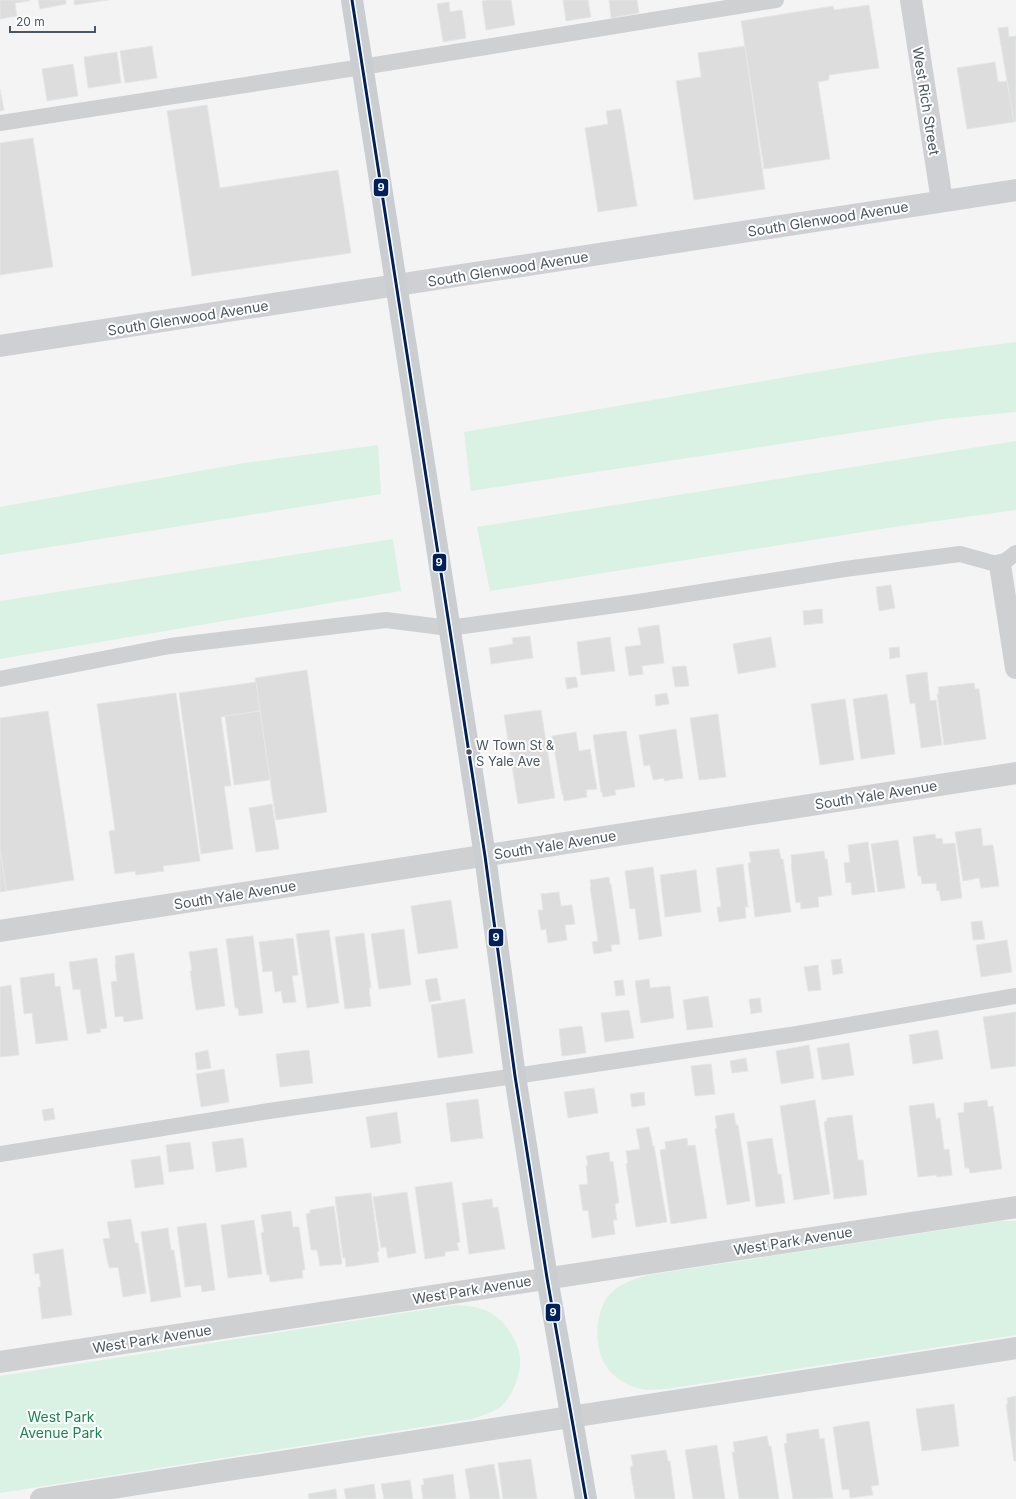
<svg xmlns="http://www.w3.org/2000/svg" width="1016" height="1499" font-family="Inter,sans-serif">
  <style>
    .green { fill: #d9f2e3 }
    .building { fill: #ddddde; stroke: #e5e6e7 }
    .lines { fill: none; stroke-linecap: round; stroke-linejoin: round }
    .lane { stroke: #ced0d2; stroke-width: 16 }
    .street { stroke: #ced0d2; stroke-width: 22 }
    .secondary { stroke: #ced0d4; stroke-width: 22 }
    .primary { stroke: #caced1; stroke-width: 22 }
    .bus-1-casing { stroke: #fff; stroke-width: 6 }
    .bus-1 { stroke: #00205b; stroke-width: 3 }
    .bus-dot { fill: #4a5661; stroke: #fff; stroke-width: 1.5 }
    .labels { text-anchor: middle; stroke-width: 4; stroke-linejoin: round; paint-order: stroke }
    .bus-label { font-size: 13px; fill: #4a5661; stroke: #fff; text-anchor: start }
    .street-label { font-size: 14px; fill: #4a5661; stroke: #fff }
    .park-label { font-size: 14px; fill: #17864f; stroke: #fff }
    .line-badge { stroke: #fff; stroke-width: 1.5 }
    .badge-label { font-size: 11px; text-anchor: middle; font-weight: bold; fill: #fff }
  </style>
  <rect width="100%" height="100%" fill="#f4f4f4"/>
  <g class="green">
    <path d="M1016,342V412L944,419L471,491L464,432L916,355Z"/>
    <path d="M1016,441V510L894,527L490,591L477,527Z"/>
    <path d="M378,445L381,494L0,555V507L244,463Z"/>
    <path d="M393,539L401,591L0,659V601Z"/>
    <path d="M1001,1221H1016V1335L666,1389C659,1389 649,1391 642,1389C629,1387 616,1379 608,1369C593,1350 594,1311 610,1294C621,1283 634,1279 648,1275Z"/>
    <path d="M455,1305C468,1306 479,1306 491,1313C505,1321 518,1341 520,1357C521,1369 517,1380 513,1390C511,1395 505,1403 501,1407C492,1412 482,1416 472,1419L0,1493V1376Z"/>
  </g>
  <g class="building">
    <path d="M0,0H29V1L15,3L17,16L0,19Z"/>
    <path d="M38,0H66V4L40,9Z"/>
    <path d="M74,0H109L74,5Z"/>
    <path d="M488,0H511L515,25L486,30L482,1Z"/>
    <path d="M563,0H588L591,17L566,21Z"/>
    <path d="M609,0H637L639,13L611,18Z"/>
    <path d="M449,2L450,12L462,10L466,38L443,42L437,4Z"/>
    <path d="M869,5L879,68L829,75V80L818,82L830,159L764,169L741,21L833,6L834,10Z"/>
    <path d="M1008,27L1009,37L1016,36V121L1014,122L998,28Z"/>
    <path d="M152,46L157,78L125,83L120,51Z"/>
    <path d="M745,46L765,189L694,200L676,81L701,77L698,53Z"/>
    <path d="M117,52L121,83L88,88L84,57Z"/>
    <path d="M995,62L998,82L1007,81L1014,122L967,129L957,68Z"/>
    <path d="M73,64L78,96L47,101L42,69Z"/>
    <path d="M0,89L4,110L0,111Z"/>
    <path d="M207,105L220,188L338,170L351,253L192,276L167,111Z"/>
    <path d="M621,109L637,206L598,212L585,128L608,124L606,111Z"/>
    <path d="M33,138L53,267L0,275V143Z"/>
    <path d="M891,585L895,608L879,611L876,587Z"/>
    <path d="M822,609L823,623L804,625L803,611Z"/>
    <path d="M659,625L664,663L642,666L643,674L629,676L625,647L641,645L638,628Z"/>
    <path d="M530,636L533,658L491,664L489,648L513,644L512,638Z"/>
    <path d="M610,637L615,671L581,675L577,642Z"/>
    <path d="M771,637L776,667L738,674L733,644Z"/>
    <path d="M899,647L900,657L890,659L889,648Z"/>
    <path d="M686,666L689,686L675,687L672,667Z"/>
    <path d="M307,670L327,812L276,820L255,678Z"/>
    <path d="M927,672L930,701L936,700L942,745L921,748L915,703L910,704L906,675Z"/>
    <path d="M576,677L578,687L567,689L565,678Z"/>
    <path d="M256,682L260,711L221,717L231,786H224L233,849L201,854L179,693Z"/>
    <path d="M974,683L975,689H979L986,739L944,745L937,694H939L938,687Z"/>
    <path d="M176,693L200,861L163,866L164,871L136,875L135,871L115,874L109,831L115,830L97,704Z"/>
    <path d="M667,693L669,704L656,706L655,695Z"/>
    <path d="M887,694L895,754L861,759L853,699Z"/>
    <path d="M845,699L854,760L820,765L811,704Z"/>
    <path d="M541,710L555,798L518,804L504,715Z"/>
    <path d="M48,711L74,880L6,891L0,849V718Z"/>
    <path d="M260,711L270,780L234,785L225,716Z"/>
    <path d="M718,714L726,777L699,780L690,718Z"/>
    <path d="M676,729L683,778L664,781V778L653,780L650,765L644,766L639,735Z"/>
    <path d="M626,731L635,787L615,790L616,795L603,797L602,792H601L593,735Z"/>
    <path d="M576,732L579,751L590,749L597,789L586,790L587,797L564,801L563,794L562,795L552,736Z"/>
    <path d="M272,804L279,849L256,852L249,808Z"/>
    <path d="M981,828L983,846L993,845L999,886L981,888L979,878L963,881L955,832Z"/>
    <path d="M935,834L936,839L942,838L943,844L955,843L962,898L941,901L939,890L937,891L936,883L922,884L921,876H918L913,837Z"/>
    <path d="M898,840L905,888L878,892L871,844Z"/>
    <path d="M868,842L875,892L852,895L851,882L846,883L844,863L850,862L848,845Z"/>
    <path d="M0,849L6,891L0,892Z"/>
    <path d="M779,849L781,859H783L791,912L755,917L748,863H751L749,852Z"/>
    <path d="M824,851L825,859H827L832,895L818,897L819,907L801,909L800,902L796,903L791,864H792L791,855Z"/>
    <path d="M743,864L748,907H745L746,918L719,922L717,907H721L716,868Z"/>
    <path d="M653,867L662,936L639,940L635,908L630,909L625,871Z"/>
    <path d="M696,870L701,912L665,917L660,875Z"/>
    <path d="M609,877L610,884H611L620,944L611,945L612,951L594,954L592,942L598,941L590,887H591L590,880Z"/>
    <path d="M559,892L561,906L572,905L575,924L565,925L567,940L548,943L546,929L541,930L538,910H543L541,894Z"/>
    <path d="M451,900L458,948L418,954L411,906Z"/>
    <path d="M982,921L985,939L973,940L971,922Z"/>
    <path d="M404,929L411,985L379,989L371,934Z"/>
    <path d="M329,930L339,1003L307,1008L296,934Z"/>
    <path d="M364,933L371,988H369L371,1006L345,1009L335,937Z"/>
    <path d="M253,936L263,1013L239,1016L238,1008H235L226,939Z"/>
    <path d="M293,938L298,975L292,976L296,1002L283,1003L281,991L275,992L272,971L263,972L259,942Z"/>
    <path d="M1007,940L1012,972L981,977L976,945Z"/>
    <path d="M217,948L225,1006L196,1010L190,971H192L189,952Z"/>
    <path d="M134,953L143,1019L124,1022L123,1016L115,1017L111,982L117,981L115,964H116L115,956Z"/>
    <path d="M97,958L107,1028L100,1029L101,1032L87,1034L80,989L73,990L69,962Z"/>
    <path d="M841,959L843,973L833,975L831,960Z"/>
    <path d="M818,965L821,990L808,991L804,967Z"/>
    <path d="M54,973L55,987L60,986L68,1040L36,1044L32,1013L24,1014L20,978Z"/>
    <path d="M437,978L441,1000L429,1002L425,980Z"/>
    <path d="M649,979L650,988L670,986L674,1018L641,1023L635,981Z"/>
    <path d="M623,980L625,995L616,996L614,981Z"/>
    <path d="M11,985L19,1055L0,1057V987Z"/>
    <path d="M708,996L713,1027L687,1030L683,1000Z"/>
    <path d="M760,998L762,1012L751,1014L749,999Z"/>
    <path d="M465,999L473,1053L438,1058L431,1005Z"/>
    <path d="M629,1010L634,1038L605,1042L601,1013Z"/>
    <path d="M1016,1012V1066L991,1069L983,1017Z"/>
    <path d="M582,1026L586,1053L562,1056L559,1029Z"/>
    <path d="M938,1030L943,1059L913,1064L909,1035Z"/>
    <path d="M849,1043L854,1075L822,1080L817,1048Z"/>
    <path d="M809,1045L814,1078L781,1084L776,1051Z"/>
    <path d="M208,1050L211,1068L197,1070L195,1053Z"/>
    <path d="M309,1050L313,1083L280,1087L276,1054Z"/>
    <path d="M746,1058L748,1071L732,1073L730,1061Z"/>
    <path d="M711,1064L715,1094L695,1096L691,1066Z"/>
    <path d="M224,1069L229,1102L201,1107L196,1074Z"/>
    <path d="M594,1088L598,1113L568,1118L564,1092Z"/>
    <path d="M644,1092L645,1105L632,1107L630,1094Z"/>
    <path d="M478,1099L483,1138L451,1142L446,1103Z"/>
    <path d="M815,1100L830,1194L794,1200L780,1106Z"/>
    <path d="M987,1100L988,1107L993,1106L1002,1169L970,1173L969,1168H965L958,1113L964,1112V1103Z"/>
    <path d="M934,1103L936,1119L940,1118L944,1150L949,1149L952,1175L937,1177L936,1175L918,1177L909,1106Z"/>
    <path d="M53,1108L55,1119L44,1121L42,1110Z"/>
    <path d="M397,1112L401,1143L371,1148L366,1117Z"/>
    <path d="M734,1113L736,1125H738L750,1201L727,1205L715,1129L717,1128L715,1116Z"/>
    <path d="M852,1115L858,1160H863L867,1195L834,1199L824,1122L827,1121V1118Z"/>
    <path d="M649,1127L653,1147L654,1146L667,1222L636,1227L626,1164L628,1163L626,1151L640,1149L636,1129Z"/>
    <path d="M243,1138L247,1167L216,1172L212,1142Z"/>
    <path d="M687,1138L688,1146L695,1145L707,1218L671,1224L660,1150L666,1149L665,1142Z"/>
    <path d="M772,1138L778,1174H781L785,1203L756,1207L747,1142Z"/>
    <path d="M190,1142L194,1169L169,1172L166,1145Z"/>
    <path d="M609,1152L610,1162L613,1161L619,1203L615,1204L617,1220H613L615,1234L592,1238L588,1210L583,1211L579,1185L588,1184L586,1166L588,1165L586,1156Z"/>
    <path d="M160,1156L164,1184L135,1188L131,1160Z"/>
    <path d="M452,1182L460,1242L457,1243L459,1250L445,1252V1256L425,1259L415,1187Z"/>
    <path d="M407,1192L416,1253L388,1258L386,1247L381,1248L373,1197Z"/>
    <path d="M371,1193L379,1251L377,1252L379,1262L346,1267L345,1257L343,1258L335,1197Z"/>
    <path d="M492,1199L493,1208L498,1207L505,1249L469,1254L462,1203Z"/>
    <path d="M334,1206L342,1264L320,1266L317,1250H311L306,1214L310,1213V1210Z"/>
    <path d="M291,1211L293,1227H299L305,1270H302L303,1278L270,1282L269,1274L267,1275L261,1233L264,1232L261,1215Z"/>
    <path d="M131,1219L135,1243H138L146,1293L123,1297L118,1267L109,1268L103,1239L110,1238L107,1222Z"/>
    <path d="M254,1220L262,1274L228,1278L221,1225Z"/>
    <path d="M206,1223L215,1290L202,1292L201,1285L185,1287L177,1227Z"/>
    <path d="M168,1228L171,1250H174L181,1297L151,1302L141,1232Z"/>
    <path d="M63,1249L72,1315L42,1319L38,1287H41L39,1273L35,1274L33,1254Z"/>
    <path d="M1016,1396V1461H1014L1006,1404H1008L1007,1398Z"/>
    <path d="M954,1404L959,1446L922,1451L916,1409Z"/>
    <path d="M869,1421L879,1485L871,1486L873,1495L850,1498L849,1489L842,1490L833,1427Z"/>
    <path d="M818,1429L820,1439L824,1438L833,1498L793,1499L784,1444L787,1443L786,1434Z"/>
    <path d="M767,1436L769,1446H771L779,1499H739L732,1452H735L733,1442Z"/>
    <path d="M717,1445L725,1499H693L685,1450Z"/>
    <path d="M666,1450L668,1461H670L675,1499H635L630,1467L633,1466L631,1455Z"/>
    <path d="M531,1459L537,1499H503L498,1463Z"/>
    <path d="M494,1464L500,1499H470L465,1469Z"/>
    <path d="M453,1474L456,1499H423L421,1485H424L423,1479Z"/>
    <path d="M410,1480L413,1499H384L381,1484Z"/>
    <path d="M374,1484L376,1499H346L344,1489Z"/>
    <path d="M336,1489L337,1499H309L308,1494Z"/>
  </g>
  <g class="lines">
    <g class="lane">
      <path d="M0,123L362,67L776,0"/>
      <path d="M0,679L170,646L386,620L449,628L638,602L845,569L960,554L1000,565L1016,553"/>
      <path d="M0,1154L269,1111L515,1076L797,1034L1016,996"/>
    </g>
    <g class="street">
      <path d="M1000,565L1016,668"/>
      <path d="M0,931L1016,773"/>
      <path d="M0,1362L1016,1207"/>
      <path d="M41,1499L1016,1348"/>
    </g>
    <g class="secondary">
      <path d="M911,0L942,201"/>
      <path d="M0,346L1016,190"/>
    </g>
    <path class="primary" d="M352,0L485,856L515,1076L547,1278L586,1499"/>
    <g class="bus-1-casing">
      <path id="bus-1" d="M352,0L485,856L515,1076L547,1278L586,1499"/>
    </g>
    <use href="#bus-1" class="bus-1"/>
  </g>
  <circle class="bus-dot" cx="469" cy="752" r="3.5"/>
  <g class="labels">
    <g class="bus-label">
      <text x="476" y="750">W Town St &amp;<tspan x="476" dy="16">S Yale Ave</tspan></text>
    </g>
    <g class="street-label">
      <text transform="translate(926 101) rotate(81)" y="5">West Rich Street</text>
      <text transform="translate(828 219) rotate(-9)" y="5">South Glenwood Avenue</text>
      <text transform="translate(508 269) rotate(-9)" y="5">South Glenwood Avenue</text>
      <text transform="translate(188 318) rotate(-9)" y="5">South Glenwood Avenue</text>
      <text transform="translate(876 795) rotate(-9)" y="5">South Yale Avenue</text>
      <text transform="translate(555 845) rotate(-9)" y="5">South Yale Avenue</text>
      <text transform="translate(235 895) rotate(-9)" y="5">South Yale Avenue</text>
      <text transform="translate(793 1241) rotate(-9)" y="5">West Park Avenue</text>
      <text transform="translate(472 1290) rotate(-9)" y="5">West Park Avenue</text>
      <text transform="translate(152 1339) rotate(-9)" y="5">West Park Avenue</text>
    </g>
    <g class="park-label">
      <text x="61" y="1422">West Park<tspan x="61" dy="16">Avenue Park</tspan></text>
    </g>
  </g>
  <g class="line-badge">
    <rect x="373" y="178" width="16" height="19" rx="4" fill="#00205b"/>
    <rect x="432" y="553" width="15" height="19" rx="4" fill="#00205b"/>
    <rect x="488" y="928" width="16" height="19" rx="4" fill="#00205b"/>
    <rect x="545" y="1303" width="16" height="19" rx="4" fill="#00205b"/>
  </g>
  <g class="badge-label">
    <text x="381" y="191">9</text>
    <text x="439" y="566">9</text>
    <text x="496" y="941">9</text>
    <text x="553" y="1316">9</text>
  </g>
  <path d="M10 26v6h85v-6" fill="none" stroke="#4a5661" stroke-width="2"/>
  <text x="16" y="26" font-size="12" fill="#4a5661" stroke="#ffffff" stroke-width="3" paint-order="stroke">20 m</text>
</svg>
